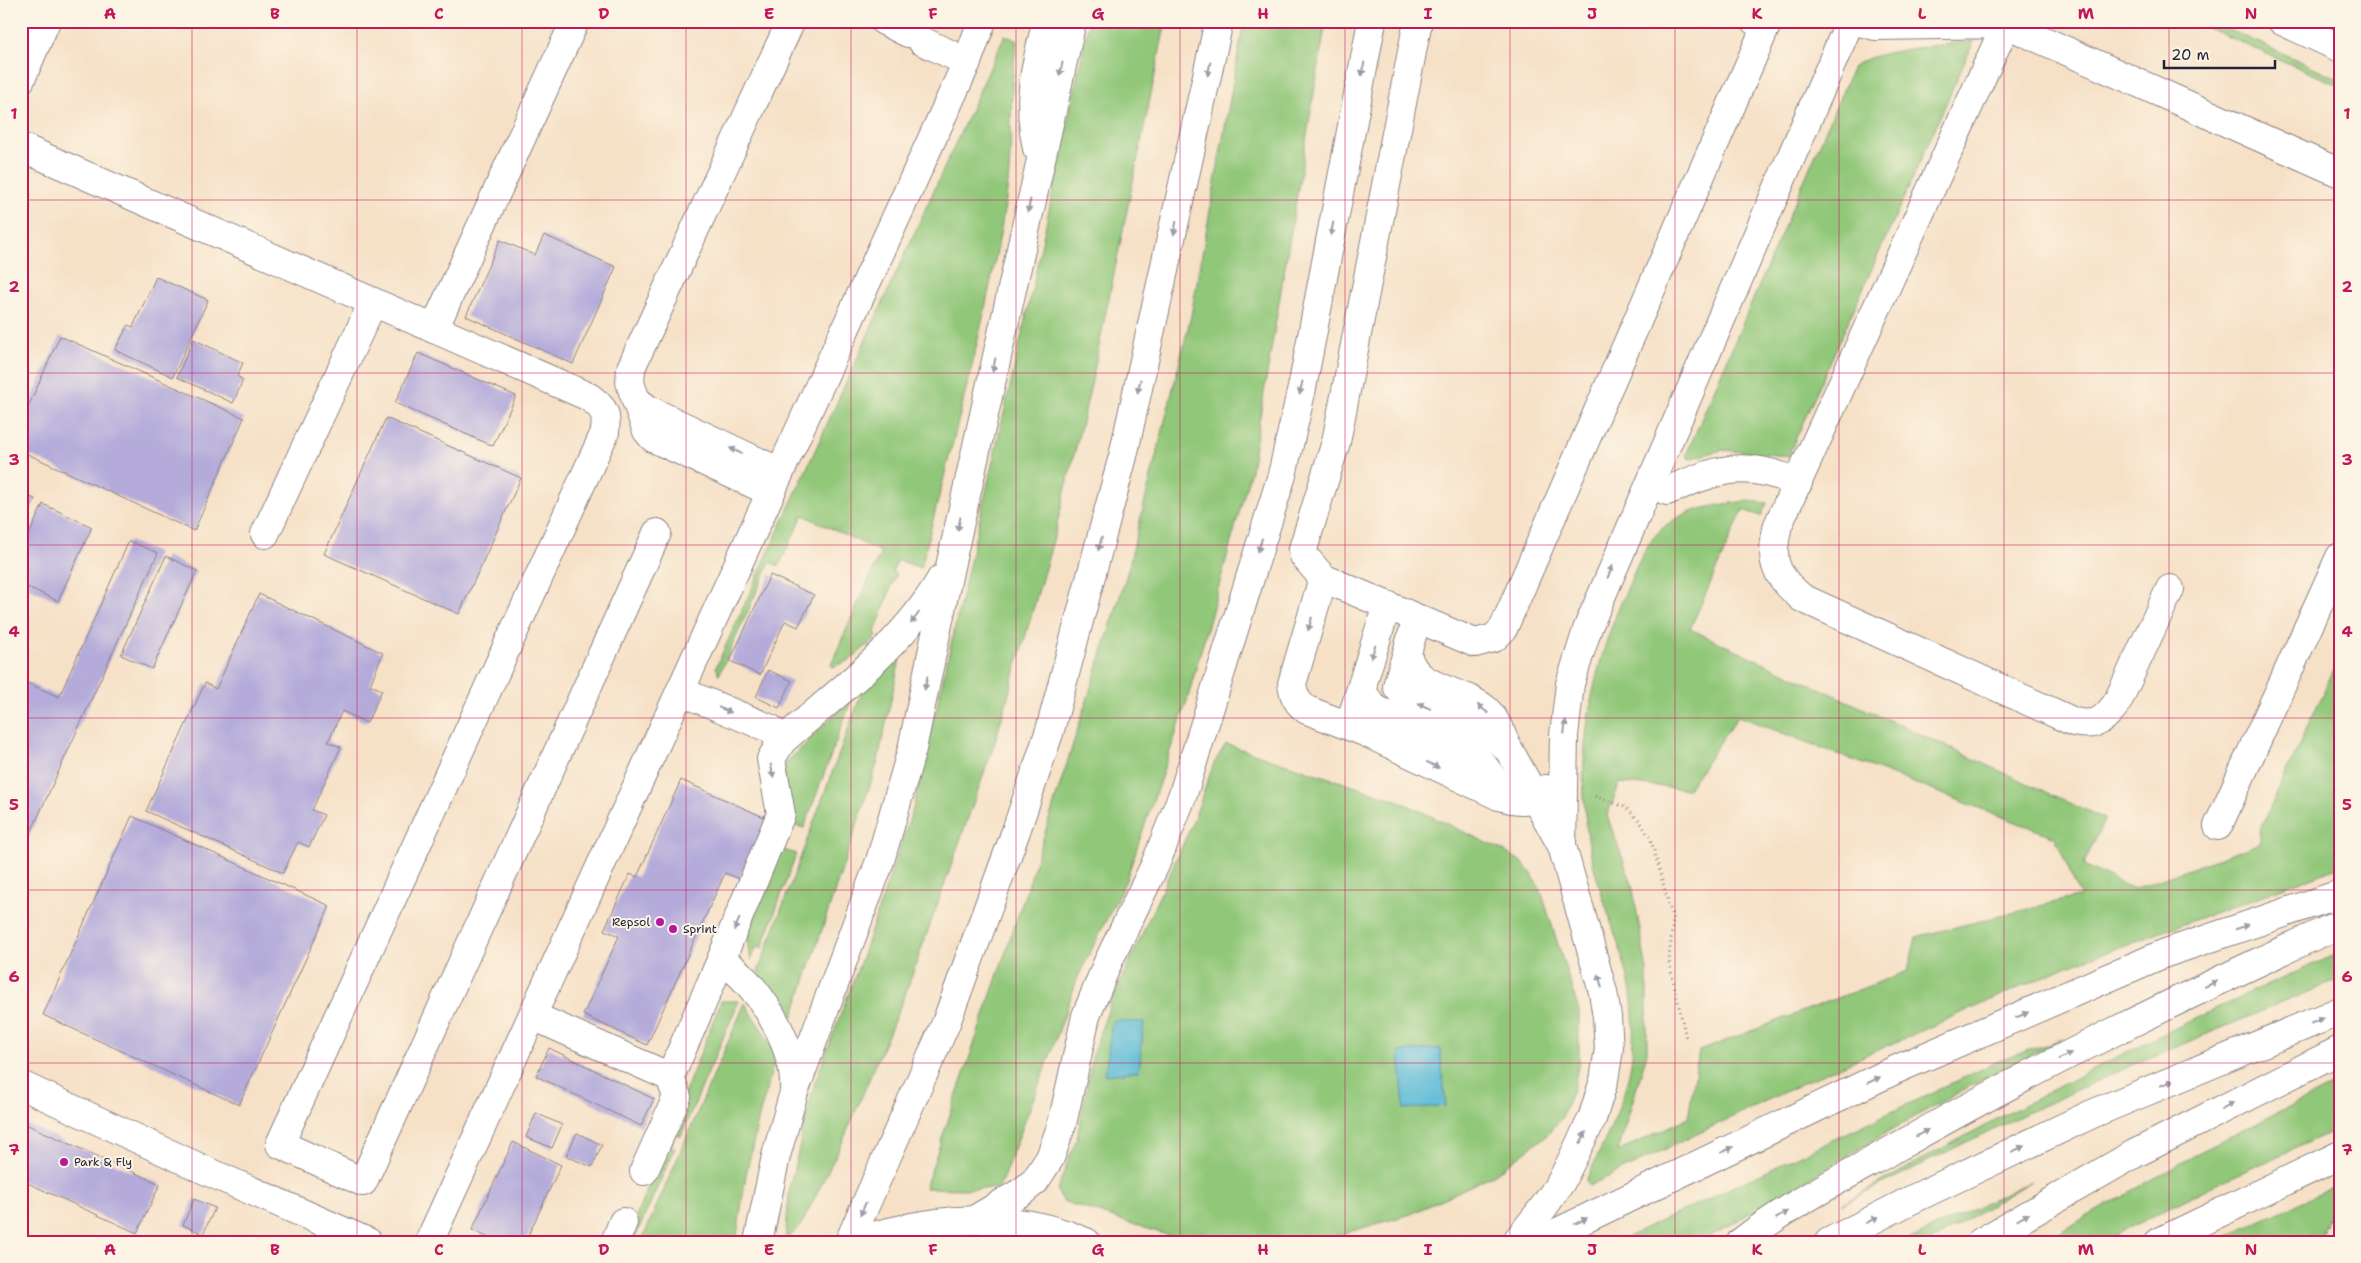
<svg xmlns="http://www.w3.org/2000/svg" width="2361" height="1263" font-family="'Shantell Sans',sans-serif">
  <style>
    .green { fill: #91c779; stroke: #5a745a; fill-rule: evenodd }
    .water { fill: #59b9d7; stroke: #3e6e89 }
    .building { fill: #b4abda }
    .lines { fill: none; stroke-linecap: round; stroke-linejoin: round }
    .minor-casing { stroke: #8c8281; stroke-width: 30 }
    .highway-casing { stroke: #8c8281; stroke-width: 30 }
    .path { stroke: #8c8281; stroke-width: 3; stroke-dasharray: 1 4; stroke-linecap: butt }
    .minor { stroke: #fff; stroke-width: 28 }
    .highway { stroke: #fff; stroke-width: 28 }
    .oneway { fill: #9c9ca7 }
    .grid { fill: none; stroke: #c2185b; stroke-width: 1; stroke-opacity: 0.55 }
    .poi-dot { fill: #b5179e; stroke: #fcf5e5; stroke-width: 2 }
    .labels { text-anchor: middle; stroke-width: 4; stroke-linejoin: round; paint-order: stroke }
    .poi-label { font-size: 12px; fill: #22223b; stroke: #fcf5e5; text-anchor: start }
    .neatline { fill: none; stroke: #c2185b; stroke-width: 2 }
    .grid-label { font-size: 16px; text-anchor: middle; font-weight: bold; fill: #c2185b }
  </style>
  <rect width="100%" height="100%" fill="#fcf5e5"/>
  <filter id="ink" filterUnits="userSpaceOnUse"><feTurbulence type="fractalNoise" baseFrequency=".02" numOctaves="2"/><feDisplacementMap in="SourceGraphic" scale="10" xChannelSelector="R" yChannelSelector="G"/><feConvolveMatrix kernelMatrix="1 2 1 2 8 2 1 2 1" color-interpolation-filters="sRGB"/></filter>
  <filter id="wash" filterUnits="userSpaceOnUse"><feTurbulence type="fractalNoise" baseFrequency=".0096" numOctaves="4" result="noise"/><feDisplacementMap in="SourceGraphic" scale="20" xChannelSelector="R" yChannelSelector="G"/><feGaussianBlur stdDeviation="1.12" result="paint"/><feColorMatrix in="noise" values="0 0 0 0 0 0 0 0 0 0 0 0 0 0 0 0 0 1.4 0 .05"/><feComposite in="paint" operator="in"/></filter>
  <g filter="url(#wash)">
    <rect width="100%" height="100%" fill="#f6e1c7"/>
    <g class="green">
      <path d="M1089,21H1166L1091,385L1054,537L994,745L905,995L842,1143L800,1227L785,1241L790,1185L814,1085L860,963L914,806L1031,295Z"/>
      <path d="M1244,21H1326L1251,470L1187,701L1126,880L1078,977L1047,1064L999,1188L961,1189L925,1188L1028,886L1126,577L1191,316Z"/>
      <path d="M2192,21H2210L2340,79V86Z"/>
      <path d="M2309,21H2340V34Z"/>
      <path d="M1005,35L1017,41C1008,93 1014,147 1006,199C986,324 951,446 921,568L898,560L892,572L896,574L875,632L877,637L850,660L833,667L831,664L881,552L803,515L779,566L770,562L719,675L716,667Z"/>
      <path d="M1974,41L1788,456L1722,450L1689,459L1686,455L1853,67C1873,49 1946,45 1974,41Z"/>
      <path d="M1748,501L1767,503L1761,516L1743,510L1690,629L2105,819L2083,865L2134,889L2261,843L2259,832L2340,656V867L2068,966L1803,1083L1589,1186L1586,1180C1607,1136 1632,1090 1633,1041C1634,1024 1633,1003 1630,987C1620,939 1598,894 1589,845C1574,757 1591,667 1628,587C1635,570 1643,550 1655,536C1677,509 1716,505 1748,501ZM1738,716L2055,837L2080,896L1916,937L1908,971L1699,1051L1688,1118L1618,1151L1647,1053V971L1632,884L1607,816L1620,783L1688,789Z"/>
      <path d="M895,656L900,659L877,764L793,1017L767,987L758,972L865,684Z"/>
      <path d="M851,701L804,828L788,824L784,768L787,762L847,702Z"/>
      <path d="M1226,744L1399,801L1502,850L1522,862L1532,874L1542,894L1579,1011V1061L1574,1087L1561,1119L1546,1136L1495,1174L1411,1214L1324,1239L1312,1242H1188L1062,1201L1057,1190L1077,1138L1094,1049L1111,1002L1193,822L1214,763Z"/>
      <path d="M780,849L796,854L762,948L757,947L751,960L748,946L749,930Z"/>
      <path d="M2340,953V979L2132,1065L2005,1123L1842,1204C2004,1113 2169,1026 2340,953Z"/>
      <path d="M721,1001H739L681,1136L675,1134L671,1146L675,1148L633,1242H626Z"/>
      <path d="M745,1003L771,1045L775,1059L759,1117L746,1175L736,1242H641Z"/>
      <path d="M2063,1039L1985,1078L1900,1125L1701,1242H1617L2003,1059Z"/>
      <path d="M2340,1081V1128L2214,1185L2101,1242H2042L2206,1149Z"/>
      <path d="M2031,1181L1929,1242H1904Z"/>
      <path d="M2340,1184V1193L2318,1242H2215Z"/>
    </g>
    <g class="water">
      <path d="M1112,1021L1144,1022L1139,1071L1105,1075Z"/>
      <path d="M1440,1048L1446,1106L1404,1109L1399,1052Z"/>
    </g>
    <g id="blocks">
      <g class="building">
        <path d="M544,235L616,267L573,364L466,316L500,240L535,255Z"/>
        <path d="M156,277L208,300L173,377L115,350L128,325L133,327Z"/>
        <path d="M60,336L244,418L194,531L21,451V423Z"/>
        <path d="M193,339L243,363L237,376L243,380L233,403L177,377Z"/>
        <path d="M418,353L516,396L493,446L395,403Z"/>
        <path d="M386,418L521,478L459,614L324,554Z"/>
        <path d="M21,493L35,499L21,530Z"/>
        <path d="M43,504L92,527L58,601L21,584V552Z"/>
        <path d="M129,541L158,553L21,854V680L59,697Z"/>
        <path d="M166,556L197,571L152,669L121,655Z"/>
        <path d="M770,575L814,595L798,627L785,621L760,675L730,661Z"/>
        <path d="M259,594L383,653L370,685L382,690L367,723L342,711L328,742L341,747L312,810L324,815L309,847L298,842L283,873L146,811L205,683L216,689Z"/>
        <path d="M768,670L792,681L779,708L756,697Z"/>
        <path d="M681,780L768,819L740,879L725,873L647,1045L583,1015L619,936L604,930L630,874L637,877Z"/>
        <path d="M132,816L330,906L239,1105L43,1015Z"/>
        <path d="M549,1048L654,1099L641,1126L536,1076Z"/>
        <path d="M536,1113L562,1125L552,1148L526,1137Z"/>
        <path d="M21,1122L160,1184L137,1233L21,1180Z"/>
        <path d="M577,1133L602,1145L592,1167L566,1156Z"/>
        <path d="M513,1142L561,1165L525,1242H497L472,1230Z"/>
        <path d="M194,1199L215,1208L203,1234L183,1225Z"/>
      </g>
    </g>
  </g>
  <g filter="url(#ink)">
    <use href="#blocks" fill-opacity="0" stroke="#8c8281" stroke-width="1"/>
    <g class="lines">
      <g class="minor-casing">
        <g id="minor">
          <path d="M884,21L908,33"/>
          <path d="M1418,21L1336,442L1303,549L1304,556L1323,578L1475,643L1494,638L1503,629L1766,26L1755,21"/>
          <path d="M1855,21L1875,26L2006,24L2340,173"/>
          <path d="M2282,21L2340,48"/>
          <path d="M2006,24L1778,525C1769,561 1774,574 1802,598L2074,722C2097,727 2104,720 2117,703L2170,589"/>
          <path d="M922,41L967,62"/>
          <path d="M21,79L46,21"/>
          <path d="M21,147L589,397C605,409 607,413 605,432L280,1144L363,1182L657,533"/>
          <path d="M1037,148C1026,101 1035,66 1047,21"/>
          <path d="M434,329L575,21"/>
          <path d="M636,400L630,383L631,368L791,21"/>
          <path d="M1651,485L1667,491C1718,469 1745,459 1798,483"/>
          <path d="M771,492L653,438L647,431L636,400L649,410L780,472"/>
          <path d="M265,534L373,302"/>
          <path d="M1323,578L1292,684C1294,696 1297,703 1307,710L1367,733"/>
          <path d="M1387,605L1354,711C1354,721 1359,726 1367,733L1499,796C1517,801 1532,804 1546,789"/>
          <path d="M1417,619L1397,686L1406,698L1495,738L1509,750L1562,846L1603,992L1607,1017L1609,1049L1604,1080L1592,1119L1561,1182L1543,1208L1516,1242"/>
          <path d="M1407,653C1413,690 1460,688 1485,709C1496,718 1502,736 1508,749"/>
          <path d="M1363,684L1364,695L1375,709L1472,755C1490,767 1495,789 1512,798"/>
          <path d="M680,691L771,729L782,741"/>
          <path d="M2218,826L2340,557"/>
          <path d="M1562,846L1564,735L1570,684L1588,627L1850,21"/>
          <path d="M533,1016L670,1077"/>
          <path d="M21,1085L209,1172L368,1242"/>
          <path d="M794,1088C796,1046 757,981 721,960L781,814L771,759L782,741C839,691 903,645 941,579"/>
          <path d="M644,1171L677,1097L670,1077L721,960"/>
          <path d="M974,1220L1023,1191L1035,1181L1050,1158L1062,1124L1086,1016L1108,962L1155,865L1183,794L1282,475L1302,388L1372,21"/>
          <path d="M429,1242L967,62L982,21"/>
          <path d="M615,1242L623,1222"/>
          <path d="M758,1242L776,1156L794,1092L880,861L912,749L951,562L1072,21"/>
          <path d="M856,1242C866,1237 878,1235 889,1232C955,1215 1023,1215 1086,1242"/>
          <path d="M1537,1242L1897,1069L2163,954L2340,894"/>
          <path d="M1981,1242L2134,1154L2340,1050"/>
          <path d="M2159,1242L2340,1155"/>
        </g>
      </g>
      <g class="highway-casing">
        <g id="highway">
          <path d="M849,1242L946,1023L1016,831L1050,730L1123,456L1219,21"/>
          <path d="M1741,1242C1789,1205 1846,1176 1899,1146C2042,1064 2191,993 2340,924"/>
          <path d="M1829,1242L1913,1199L2092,1114L2340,1011"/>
        </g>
      </g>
      <g class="path">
        <path d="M1595,796L1625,807L1639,820L1651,840L1673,919L1669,961L1686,1038"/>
        <path d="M2323,1242L2340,1205"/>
      </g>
      <use href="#minor" class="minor"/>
      <use href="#highway" class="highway"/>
    </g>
    <defs><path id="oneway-solid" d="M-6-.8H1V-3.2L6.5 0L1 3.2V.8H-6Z" transform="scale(1.25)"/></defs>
    <g class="oneway">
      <use href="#oneway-solid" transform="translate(1061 69) rotate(103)"/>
      <use href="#oneway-solid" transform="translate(1209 69) rotate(102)"/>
      <use href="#oneway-solid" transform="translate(1363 69) rotate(101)"/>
      <use href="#oneway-solid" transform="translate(1029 206) rotate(102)"/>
      <use href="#oneway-solid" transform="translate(1175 228) rotate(102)"/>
      <use href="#oneway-solid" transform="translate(1332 229) rotate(101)"/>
      <use href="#oneway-solid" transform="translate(994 365) rotate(102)"/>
      <use href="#oneway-solid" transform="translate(1139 386) rotate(103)"/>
      <use href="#oneway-solid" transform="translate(1301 388) rotate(102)"/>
      <use href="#oneway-solid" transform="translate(736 451) rotate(-155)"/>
      <use href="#oneway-solid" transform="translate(959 524) rotate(102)"/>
      <use href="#oneway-solid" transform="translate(1100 544) rotate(105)"/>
      <use href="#oneway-solid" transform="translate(1260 545) rotate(107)"/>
      <use href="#oneway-solid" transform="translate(1610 572) rotate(-68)"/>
      <use href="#oneway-solid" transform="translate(915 618) rotate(127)"/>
      <use href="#oneway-solid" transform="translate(1310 624) rotate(106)"/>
      <use href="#oneway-solid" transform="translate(1373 652) rotate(108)"/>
      <use href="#oneway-solid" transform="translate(926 683) rotate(102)"/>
      <use href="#oneway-solid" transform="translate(1424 706) rotate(-156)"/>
      <use href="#oneway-solid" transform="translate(1483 709) rotate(-141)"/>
      <use href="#oneway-solid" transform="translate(725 710) rotate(22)"/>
      <use href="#oneway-solid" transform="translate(1565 727) rotate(-83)"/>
      <use href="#oneway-solid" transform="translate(1433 765) rotate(26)"/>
      <use href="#oneway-solid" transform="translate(772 771) rotate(80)"/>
      <use href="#oneway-solid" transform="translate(737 924) rotate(113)"/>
      <use href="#oneway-solid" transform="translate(2242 927) rotate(-19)"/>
      <use href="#oneway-solid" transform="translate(1600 981) rotate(-105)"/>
      <use href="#oneway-solid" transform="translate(2211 984) rotate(-25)"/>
      <use href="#oneway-solid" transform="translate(2022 1015) rotate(-23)"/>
      <use href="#oneway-solid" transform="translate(2317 1021) rotate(-23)"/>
      <use href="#oneway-solid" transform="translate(2065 1056) rotate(-27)"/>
      <use href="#oneway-solid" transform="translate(1874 1080) rotate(-25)"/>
      <use href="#oneway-solid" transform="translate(2167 1083) rotate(-23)"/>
      <use href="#oneway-solid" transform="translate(2227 1106) rotate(-27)"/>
      <use href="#oneway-solid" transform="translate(1922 1133) rotate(-30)"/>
      <use href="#oneway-solid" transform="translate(1583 1138) rotate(-64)"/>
      <use href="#oneway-solid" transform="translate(2018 1149) rotate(-25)"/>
      <use href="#oneway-solid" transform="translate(1727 1150) rotate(-25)"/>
      <use href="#oneway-solid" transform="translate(863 1209) rotate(113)"/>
      <use href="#oneway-solid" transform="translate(1782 1215) rotate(-31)"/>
      <use href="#oneway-solid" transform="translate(2023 1217) rotate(-30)"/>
      <use href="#oneway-solid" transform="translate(1872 1220) rotate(-27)"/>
      <use href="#oneway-solid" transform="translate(1581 1221) rotate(-26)"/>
    </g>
  </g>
  <path class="grid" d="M192,21V1242M357,21V1242M522,21V1242M686,21V1242M851,21V1242M1016,21V1242M1180,21V1242M1345,21V1242M1510,21V1242M1675,21V1242M1839,21V1242M2004,21V1242M2169,21V1242M21,200H2340M21,373H2340M21,545H2340M21,718H2340M21,890H2340M21,1063H2340"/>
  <g class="poi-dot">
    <circle cx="660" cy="922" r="5"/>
    <circle cx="673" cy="929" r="5"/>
    <circle cx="64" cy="1162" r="5"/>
  </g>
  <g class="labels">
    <g class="poi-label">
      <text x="650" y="926" text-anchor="end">Repsol</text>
      <text x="683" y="933">Sprint</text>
      <text x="74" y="1166">Park &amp; Fly</text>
    </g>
  </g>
  <rect width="2361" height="1263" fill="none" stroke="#fcf5e5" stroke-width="55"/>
  <path d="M2164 60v8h111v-8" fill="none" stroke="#22223b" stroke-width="2.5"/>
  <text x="2171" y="60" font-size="15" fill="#22223b" stroke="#fcf5e5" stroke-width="4" paint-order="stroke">20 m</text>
  <rect x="28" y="28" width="2306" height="1208" class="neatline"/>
  <g class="grid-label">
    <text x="110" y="19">A</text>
    <text x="275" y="19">B</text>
    <text x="439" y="19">C</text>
    <text x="604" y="19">D</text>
    <text x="769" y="19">E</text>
    <text x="933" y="19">F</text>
    <text x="1098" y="19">G</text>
    <text x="1263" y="19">H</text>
    <text x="1428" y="19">I</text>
    <text x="1592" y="19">J</text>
    <text x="1757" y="19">K</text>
    <text x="1922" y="19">L</text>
    <text x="2086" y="19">M</text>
    <text x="2251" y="19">N</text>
    <text x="14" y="119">1</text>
    <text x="2347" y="119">1</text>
    <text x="14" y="292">2</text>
    <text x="2347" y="292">2</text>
    <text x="14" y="465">3</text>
    <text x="2347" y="465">3</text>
    <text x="14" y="637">4</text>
    <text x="2347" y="637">4</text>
    <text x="14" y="810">5</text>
    <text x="2347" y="810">5</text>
    <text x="14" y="982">6</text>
    <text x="2347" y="982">6</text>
    <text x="14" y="1155">7</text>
    <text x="2347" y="1155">7</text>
    <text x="110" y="1255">A</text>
    <text x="275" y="1255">B</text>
    <text x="439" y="1255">C</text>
    <text x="604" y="1255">D</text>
    <text x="769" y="1255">E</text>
    <text x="933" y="1255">F</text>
    <text x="1098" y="1255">G</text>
    <text x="1263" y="1255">H</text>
    <text x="1428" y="1255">I</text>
    <text x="1592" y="1255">J</text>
    <text x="1757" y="1255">K</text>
    <text x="1922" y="1255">L</text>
    <text x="2086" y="1255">M</text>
    <text x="2251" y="1255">N</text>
  </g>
</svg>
